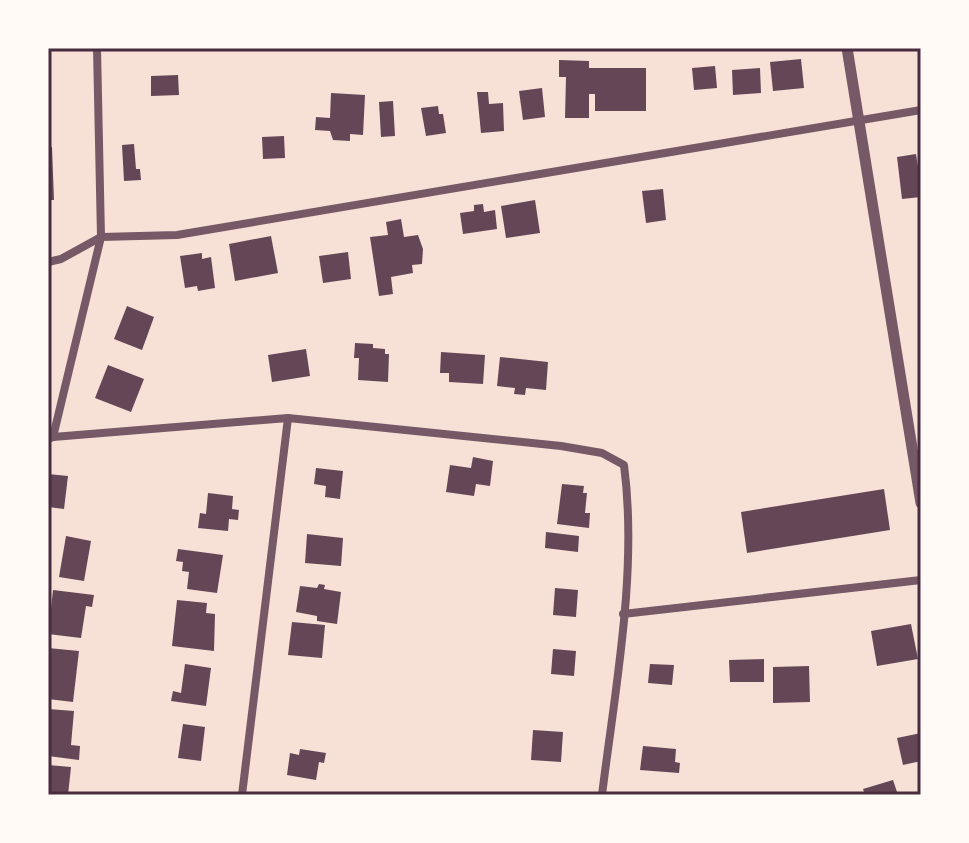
<svg xmlns="http://www.w3.org/2000/svg" width="969" height="843" font-family="Roboto,sans-serif">
  <style>
    .building { fill: #644757 }
    .lines { fill: none; stroke-linecap: round; stroke-linejoin: round }
    .minor { stroke: #755966; stroke-width: 8 }
    .tertiary { stroke: #755966; stroke-width: 11 }
    .neatline { fill: none; stroke: #4a2c40; stroke-width: 3 }
  </style>
  <rect width="100%" height="100%" fill="#f7e1d7"/>
  <g class="building">
    <path d="M801,59L804,88L773,91L770,62Z"/>
    <path d="M559,60L589,61V68H646V111H595V94H589V118H565L566,77H559Z"/>
    <path d="M715,66L717,88L694,90L692,68Z"/>
    <path d="M760,68L761,93L733,95L732,70Z"/>
    <path d="M178,75L179,95L151,96V76Z"/>
    <path d="M542,88L545,117L523,120L519,91Z"/>
    <path d="M477,92H488L489,104L503,103L504,131L481,133Z"/>
    <path d="M331,93L365,95L363,135L350,134V141L333,140L330,131L315,130L316,117L330,118Z"/>
    <path d="M393,101L395,136L381,137L379,102Z"/>
    <path d="M438,106L439,114H443L446,133L426,136L421,108Z"/>
    <path d="M284,136L285,158L263,159L262,137Z"/>
    <path d="M134,144L136,169H140L141,180L124,181L122,145Z"/>
    <path d="M48,147H52L54,200H48Z"/>
    <path d="M916,154L919,173H921V197L902,199L897,157Z"/>
    <path d="M663,189L666,220L646,223L642,191Z"/>
    <path d="M535,200L540,233L506,238L501,206Z"/>
    <path d="M483,204L484,212L495,210L497,229L463,234L460,213L474,211V205Z"/>
    <path d="M401,219L404,237L418,235L423,249L422,264L412,265L413,273L391,277L393,294L379,296L370,237L388,235L386,222Z"/>
    <path d="M271,236L278,273L235,281L229,244Z"/>
    <path d="M348,252L351,279L323,283L319,256Z"/>
    <path d="M202,253V259L211,257L215,288L198,291L197,286L185,288L180,256Z"/>
    <path d="M127,306L154,317L142,350L114,339Z"/>
    <path d="M355,343L373,344V348L385,349V354H389L388,382L358,380L359,358H354Z"/>
    <path d="M306,349L310,376L272,382L268,355Z"/>
    <path d="M441,352L485,355L483,384L449,382V373H440Z"/>
    <path d="M500,357L548,362L546,390L526,388L525,395L514,394L515,388L497,386Z"/>
    <path d="M108,365L144,379L131,412L95,398Z"/>
    <path d="M473,457L493,461L490,486L476,484L474,496L446,492L450,465L471,468Z"/>
    <path d="M316,468L343,471L340,499L325,497L326,486L314,484Z"/>
    <path d="M48,474L68,476L64,509L48,507Z"/>
    <path d="M562,484L584,486L583,493H587L585,513H590L589,528L557,524Z"/>
    <path d="M884,489L890,530L747,553L741,512Z"/>
    <path d="M208,493L233,496L232,509L239,510L238,520L229,519L228,531L198,528L200,513L206,514Z"/>
    <path d="M546,532L579,536L578,552L545,548Z"/>
    <path d="M307,534L343,538L341,566L305,563Z"/>
    <path d="M66,536L91,541L84,581L59,577Z"/>
    <path d="M178,549L223,555L217,593L187,589L189,572L182,571L183,562L176,561Z"/>
    <path d="M319,584L325,585L324,589L341,592L337,624L317,621V616L296,612L300,586L317,588Z"/>
    <path d="M555,588L578,590L576,617L553,615Z"/>
    <path d="M53,590L94,595L92,607L86,606L81,638L48,634Z"/>
    <path d="M177,600L207,603L206,613L215,614L214,651L172,646Z"/>
    <path d="M292,622L325,625L322,658L288,655Z"/>
    <path d="M911,624L918,659L877,666L871,631Z"/>
    <path d="M48,648L79,651L73,702L48,699Z"/>
    <path d="M553,649L576,651L574,676L551,674Z"/>
    <path d="M764,659V682H730L729,660Z"/>
    <path d="M185,664L211,668L206,706L171,701L173,691L181,693Z"/>
    <path d="M650,664L674,665L672,685L648,683Z"/>
    <path d="M809,666L810,702L773,703V667Z"/>
    <path d="M48,709L74,711L71,745L80,746L79,760L48,756Z"/>
    <path d="M183,724L205,727L201,761L178,758Z"/>
    <path d="M533,730L563,732L561,762L531,760Z"/>
    <path d="M921,733V761L903,765L897,738Z"/>
    <path d="M643,746L676,749L675,762L680,763L679,773L640,770Z"/>
    <path d="M300,749L326,753L324,763L319,762L316,780L287,775L290,753L299,755Z"/>
    <path d="M48,765L71,767L68,795H48Z"/>
    <path d="M893,780L898,795H865L863,789Z"/>
  </g>
  <g class="lines">
    <g class="minor">
      <path d="M48,262L61,259L101,237L177,235L921,110"/>
      <path d="M53,437L101,237L97,48"/>
      <path d="M48,439L53,437L288,418L561,446L602,453L624,465C638,571 615,689 602,795"/>
      <path d="M623,614L921,580"/>
      <path d="M242,795L288,418"/>
    </g>
    <path class="tertiary" d="M847,48L921,503"/>
  </g>
  <rect width="969" height="843" fill="none" stroke="#fffaf5" stroke-width="100"/>
  <rect x="50" y="50" width="869" height="743" class="neatline"/>
</svg>
